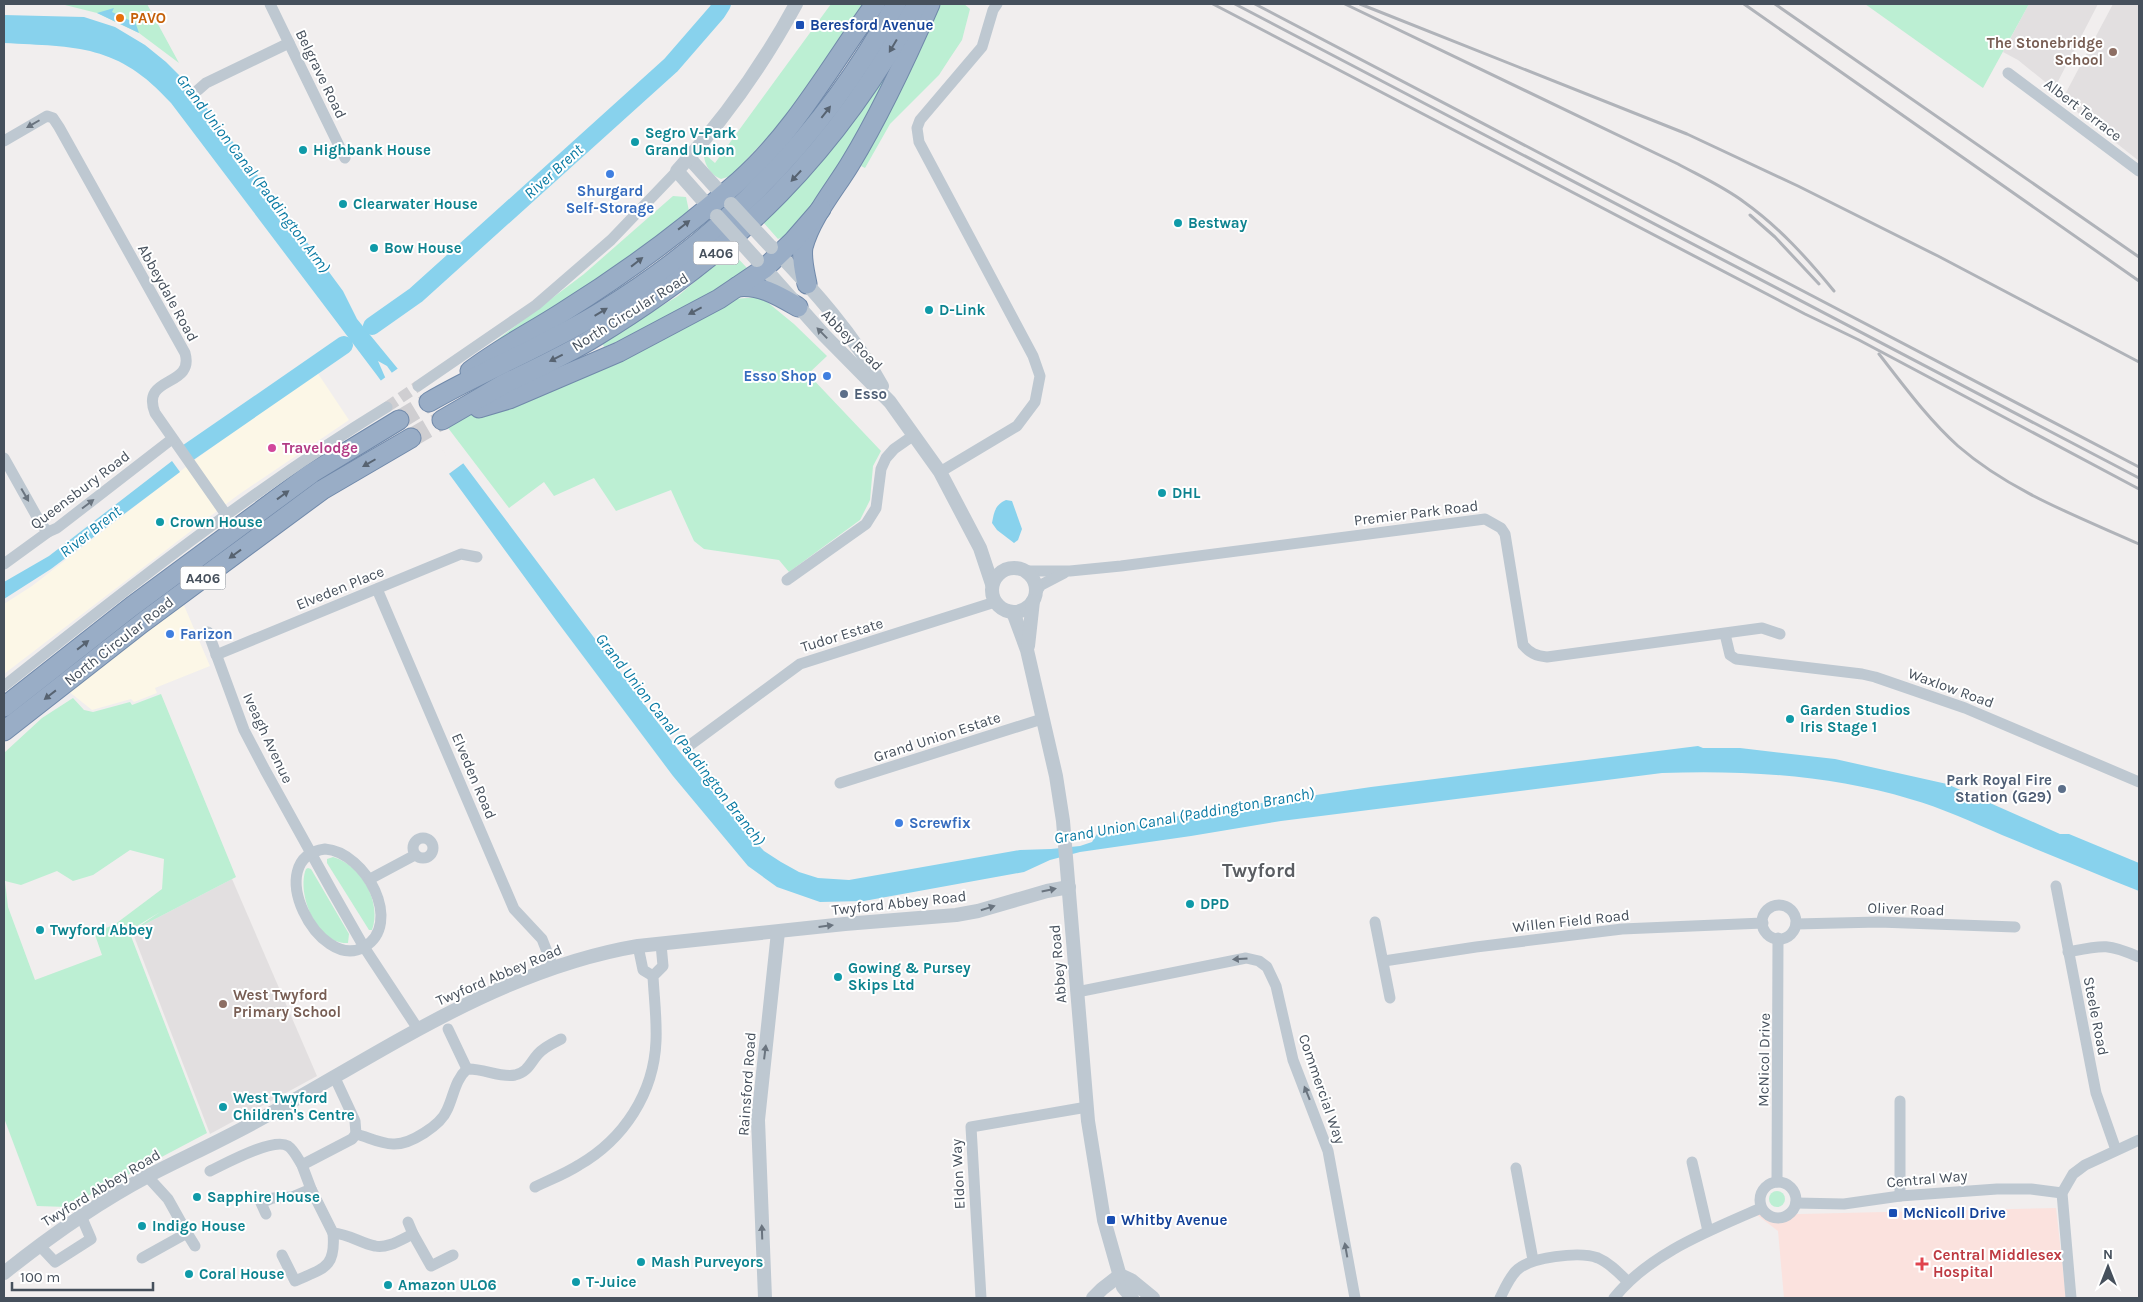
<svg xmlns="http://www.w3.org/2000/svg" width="2143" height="1302" font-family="Karla,sans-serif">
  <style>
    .commercial { fill: #fcf7e7 }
    .education { fill: #e2dfe0 }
    .medical { fill: #fbe2de }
    .green { fill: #bcefd3; fill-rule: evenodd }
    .water { fill: #88d2ed; fill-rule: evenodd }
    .pier { fill: #f1eeee }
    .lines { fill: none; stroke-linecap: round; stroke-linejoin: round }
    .river { stroke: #88d2ed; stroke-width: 18 }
    .minor-tunnel { stroke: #cfced1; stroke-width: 11; stroke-dasharray: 11 5.5; stroke-linecap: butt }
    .trunk-tunnel { stroke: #cfced1; stroke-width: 19; stroke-dasharray: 19 9; stroke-linecap: butt }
    .trunk-casing { stroke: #7089aa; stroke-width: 21 }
    .minor { stroke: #bec8d1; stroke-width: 11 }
    .tertiary { stroke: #bec8d1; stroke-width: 14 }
    .trunk { stroke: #99adc6; stroke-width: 19 }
    .rail { stroke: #b0b3b9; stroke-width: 3 }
    .tertiary-bridge { stroke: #bec8d1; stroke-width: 14 }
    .oneway { fill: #576371 }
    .oneway2 { fill: #6a747f }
    .food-dot { fill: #e8710a; stroke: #fff; stroke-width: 2 }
    .transit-dot { fill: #1a4fb4; stroke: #fff; stroke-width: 2 }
    .education-dot { fill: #8d6e63; stroke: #fff; stroke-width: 2 }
    .culture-dot { fill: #0f9aa8; stroke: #fff; stroke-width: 2 }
    .shop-dot { fill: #3f7fe0; stroke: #fff; stroke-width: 2 }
    .service-dot { fill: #5c6f8a; stroke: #fff; stroke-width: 2 }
    .hotel-dot { fill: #d1479c; stroke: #fff; stroke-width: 2 }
    .health-dot { fill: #e0444e; stroke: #fff; stroke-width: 2 }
    .labels { text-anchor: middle; stroke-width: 4; stroke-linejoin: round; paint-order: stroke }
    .shield { fill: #fff; stroke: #7e848d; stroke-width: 1 }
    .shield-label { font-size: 14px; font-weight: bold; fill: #46505c }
    .food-label { font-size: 15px; font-weight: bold; fill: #c56008; stroke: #fff; text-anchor: start }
    .transit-label { font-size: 15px; font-weight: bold; fill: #164399; stroke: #fff; text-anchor: start }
    .education-label { font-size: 15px; font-weight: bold; fill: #785e54; stroke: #fff; text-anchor: end }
    .street-label { font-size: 15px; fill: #46505c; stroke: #fff }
    .culture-label { font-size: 15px; font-weight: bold; fill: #0d838f; stroke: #fff; text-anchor: start }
    .shop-label { font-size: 15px; font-weight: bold; fill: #366cbe; stroke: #fff; text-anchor: start }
    .service-label { font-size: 15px; font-weight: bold; fill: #4e5e75; stroke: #fff; text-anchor: start }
    .hotel-label { font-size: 15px; font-weight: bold; fill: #b23c85; stroke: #fff; text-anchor: start }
    .health-label { font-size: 15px; font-weight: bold; fill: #be3a42; stroke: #fff; text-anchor: start }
    .water-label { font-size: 16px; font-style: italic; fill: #0a7aa3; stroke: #fff }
    .district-label { font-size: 20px; font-weight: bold; fill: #5b5e63; stroke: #fff }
  </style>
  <rect width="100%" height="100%" fill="#f1eeee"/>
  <g class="commercial">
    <path d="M317,372L349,420L238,495L4,674V604L32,586L200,456Z"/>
    <path d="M183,603L210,666L155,688L157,693L134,702L131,699L92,710L68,691Z"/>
  </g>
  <g class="education">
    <path d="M2029,4H2098L2054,89L2018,60L2003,52Z"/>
    <path d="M2113,4H2139V161L2062,100Z"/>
    <path d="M232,879L317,1076L210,1134L132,931Z"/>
  </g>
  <path class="medical" d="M2056,1208L2066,1298H1784L1778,1231L1757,1215Z"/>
  <g class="green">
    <path d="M61,4H147L179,63L139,33L97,13Z"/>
    <path d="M831,4H868L783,121L731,176L721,179C711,175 705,166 704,156H707L715,163Z"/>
    <path d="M939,4H964L970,9L962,40L950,58L939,75L890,124L865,168L861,166Z"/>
    <path d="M1865,4H2029L1983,88Z"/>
    <path d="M886,74L890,76L832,180L790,234L778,239L763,222C810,177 850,128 886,74Z"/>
    <path d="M673,196L686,197L689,211L593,287L543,319L489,346L584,274Z"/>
    <path d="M731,251L747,268L738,279L644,330L604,347L602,342L678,296Z"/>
    <path d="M761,297L794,324L827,356L808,374L881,451L873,466L870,500L860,520L789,572L779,560L704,549L694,541L671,490L616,511L594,478L554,496L544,482L509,508L442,420L719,300Z"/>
    <path d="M161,694L236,877L132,931L160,912L129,931L207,1133L67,1207L37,1206L4,1118V753L42,718L73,698L84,710L93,712L130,702L132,705ZM130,850L164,859L162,889L114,925L94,932L102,955L35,980L8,907L5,881L21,885L57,871L73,881L93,875Z"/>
    <path d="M333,857C361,865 382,902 372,930H369L327,863V859Z"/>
    <path d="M308,868L311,869L349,934L348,943C317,945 296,894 306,869Z"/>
    <circle cx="1777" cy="1199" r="8"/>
  </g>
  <g class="water">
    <path d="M114,8L112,12L131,21L133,16L139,33L97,13Z"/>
    <path d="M4,15L84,17L115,27L145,45L166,62L189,85L230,138L343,291L357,319L398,369L457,452L463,463L680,752L745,831L764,851L781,862L799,872L818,878L849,880L1020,850L1051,849L1080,846L1092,842L1097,834L1187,814L1371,787L1698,746L1703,748H1740L1835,759L1947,784L2060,834H2069L2139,863V891C2094,873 2048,854 2002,835C1972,822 1942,808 1910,799C1831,775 1744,770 1662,773L1281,821L1191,836L1080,852L1050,860L1024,872L864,901L820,902L777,887L748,866L673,776L556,620L376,374L171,103C118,44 77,47 4,43ZM378,361L387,366L392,373L454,459L455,469L447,463L385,377Z"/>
    <path d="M172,461L180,472L51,569L4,599V582L49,556Z"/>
    <path d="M1006,500L1012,501L1022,529L1018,540L1014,543L997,530L992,523C994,512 995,505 1006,500Z"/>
  </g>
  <path class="pier" d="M400,367L459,450L465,462L446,476L379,382L387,376L453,465L390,374Z"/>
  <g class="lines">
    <g class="river">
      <path d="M372,326L416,295L671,65L717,12L722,4"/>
      <path d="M189,452L344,345"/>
    </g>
    <path class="minor-tunnel" d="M387,407L418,386"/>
    <g class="trunk-tunnel">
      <path d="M399,420L429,402"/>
      <path d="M411,438L442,420"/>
    </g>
    <g class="trunk-casing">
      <g id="trunk">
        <path d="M807,284C805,273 801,259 803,247C811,217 835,189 850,164C881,113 906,59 930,4"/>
        <path d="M737,287C760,284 779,296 798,307"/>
        <path d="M470,371C500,348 532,332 563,312C624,274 685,229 739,181C793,134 833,62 875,4"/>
        <path d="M429,402C486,369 548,345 604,310C728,233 826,132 896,4"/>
        <path d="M479,408L509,399L619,352L719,299L765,268L794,240L821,209"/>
        <path d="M442,420C463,408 483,396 504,384C535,369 566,355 595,337C738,250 837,152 917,4"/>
        <path d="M4,707L131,607L312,473L399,420"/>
        <path d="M4,731L142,623L322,490L411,438"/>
      </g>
    </g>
    <g class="minor">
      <path d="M270,4L345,158"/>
      <path d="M2008,73L2139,171"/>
      <path d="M198,90L206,83L289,43"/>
      <path d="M4,141L47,116L53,118L59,127L185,353C195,388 140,375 155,413L227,516"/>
      <path d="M418,386L536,305L611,240L677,171"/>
      <path d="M4,458L41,524L48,532"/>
      <path d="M940,472L1017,426L1035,402L1040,376L1033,356L919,142L917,128L920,120L982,47L993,10L997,4"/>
      <path d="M4,564L48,532L57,528L172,439"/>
      <path d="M1024,571H1070L1121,566L1485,519L1501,528L1505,534L1523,645C1530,653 1536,656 1547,657L1762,628L1780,634"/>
      <path d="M787,580L866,524L876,508L881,469L886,458L894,449L914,435"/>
      <path d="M377,589L514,909L542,939L553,967"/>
      <path d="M1035,594L1041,585L1064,573"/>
      <path d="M208,632L244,730L265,770L332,891L364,947L418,1029"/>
      <path d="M1725,634L1730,655L1736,659L1862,674L1875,677L1965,708L2139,782"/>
      <path d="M216,655L461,554L477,557"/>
      <path d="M4,686C126,589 253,489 387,407"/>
      <path d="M690,745L800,664L995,602"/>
      <path d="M840,783L1042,719"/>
      <circle cx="423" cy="848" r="10"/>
      <path d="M325,849C366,852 404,924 364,947C319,973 260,858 325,849Z"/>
      <path d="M370,879L415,855"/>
      <path d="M2056,886L2096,1093L2116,1150"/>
      <circle cx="1779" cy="922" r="17"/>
      <path d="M1375,922L1390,998"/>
      <path d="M1796,924L1879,922L2015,927"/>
      <path d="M638,946L643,970L653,976"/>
      <path d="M2068,952C2103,945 2107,943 2139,957"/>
      <path d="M1384,961L1476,947L1622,929L1763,923"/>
      <path d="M1077,992L1246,958L1259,961L1267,967L1276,986L1293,1060L1328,1151L1355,1298"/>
      <path d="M448,1029L467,1069"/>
      <path d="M335,1078L355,1121L356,1134C368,1137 380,1144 393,1144C410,1145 441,1125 447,1110C454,1095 455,1080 467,1069C483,1068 500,1078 515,1075C528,1072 530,1063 538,1054C544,1047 553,1043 561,1039"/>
      <path d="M1900,1101V1196"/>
      <path d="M1692,1162L1708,1231"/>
      <path d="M1516,1168L1533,1260"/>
      <path d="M210,1171C225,1164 273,1137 288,1146C294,1150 298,1159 302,1165"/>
      <circle cx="1778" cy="1200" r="18"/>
      <path d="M1777,1182L1778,938"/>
      <path d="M535,1187C549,1180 565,1174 579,1165C624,1139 654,1093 656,1041C657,1019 654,997 653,976L663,966L661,944"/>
      <path d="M1796,1203L1844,1204L1900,1196L1997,1189H2031L2062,1193"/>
      <path d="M266,1214L261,1203L273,1198L292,1197L311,1189"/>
      <path d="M408,1222L413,1234"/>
      <path d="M187,1233L195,1246"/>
      <path d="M333,1233L311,1189L302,1165L352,1139L356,1134"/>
      <path d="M39,1245L55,1262L91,1239L81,1216"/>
      <path d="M282,1255L295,1281C324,1268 336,1268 333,1233C349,1234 360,1243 375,1246C387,1249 402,1239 413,1234L431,1266L453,1255"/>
      <path d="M142,1258L187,1233L168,1199L147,1176"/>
      <path d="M981,1298L971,1127L1087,1107"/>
      <path d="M1500,1298C1504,1290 1509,1278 1516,1271C1529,1257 1580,1251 1598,1258C1610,1263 1619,1273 1628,1282"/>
      <path d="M1614,1298C1650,1253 1709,1231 1761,1208"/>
      <path d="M2071,1298L2062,1193L2073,1174L2085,1165L2139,1140"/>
    </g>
    <g class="tertiary">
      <path d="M689,158L729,202"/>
      <path d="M715,214L677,171C723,121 764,63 796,4"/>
      <path d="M773,248C814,290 854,335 882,386"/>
      <path d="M759,262L824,335L890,402L940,472L980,548L992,584"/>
      <circle cx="1014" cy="590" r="22"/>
      <path d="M1013,612L1027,650L1056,776L1063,821L1088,1121L1104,1220L1123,1287L1132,1298"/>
      <path d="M1028,646L1033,601"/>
      <path d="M4,1273C49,1237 97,1203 148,1176C187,1156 227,1138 266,1116C385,1050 502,969 638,946L845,924L956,915L978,911L1047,891L1069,887"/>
      <path d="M1120,1275L1131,1280L1153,1298"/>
      <path d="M765,1298L758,1120L778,932"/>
      <path d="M1093,1298L1102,1289L1120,1275"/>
    </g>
    <use href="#trunk" class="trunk"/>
    <g class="rail">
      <path d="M1213,4L1805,314L1859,340L2139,489"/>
      <path d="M1235,4L2139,478"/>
      <path d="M1255,4L2139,467"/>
      <path d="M1345,4L1678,164C1700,176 1724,187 1744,202C1779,227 1807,258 1834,291"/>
      <path d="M1360,4L1687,134L1798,186L1938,256L2139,362"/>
      <path d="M1744,4L2139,281"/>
      <path d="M1775,4L2139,257"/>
      <path d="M1750,215L1775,237L1819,284"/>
      <path d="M1879,354C1904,386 1928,419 1958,446C2011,492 2077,516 2139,544"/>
    </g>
    <g class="tertiary-bridge">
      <path d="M731,204L771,247"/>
      <path d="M717,216L757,260"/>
    </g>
  </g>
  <defs><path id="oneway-solid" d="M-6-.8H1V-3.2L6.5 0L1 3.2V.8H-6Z" transform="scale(1.25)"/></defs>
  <g class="oneway">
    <use href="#oneway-solid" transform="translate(893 46) rotate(121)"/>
    <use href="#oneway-solid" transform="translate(826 112) rotate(-52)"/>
    <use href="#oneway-solid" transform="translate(796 176) rotate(133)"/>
    <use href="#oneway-solid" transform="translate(684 225) rotate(-38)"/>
    <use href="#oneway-solid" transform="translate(637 262) rotate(-38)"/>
    <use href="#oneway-solid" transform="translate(695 311) rotate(152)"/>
    <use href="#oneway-solid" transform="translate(601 312) rotate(-31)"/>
    <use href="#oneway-solid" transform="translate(556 358) rotate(153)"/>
    <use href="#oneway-solid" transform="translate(369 463) rotate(150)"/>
    <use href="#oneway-solid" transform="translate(283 495) rotate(-36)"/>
    <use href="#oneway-solid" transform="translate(235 554) rotate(144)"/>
    <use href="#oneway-solid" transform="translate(83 645) rotate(-38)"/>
    <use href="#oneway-solid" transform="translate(50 695) rotate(142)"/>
  </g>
  <g class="oneway2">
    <use href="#oneway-solid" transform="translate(33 124) rotate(150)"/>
    <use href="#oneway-solid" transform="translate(822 333) rotate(-134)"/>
    <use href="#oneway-solid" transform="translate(25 495) rotate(60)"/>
    <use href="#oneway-solid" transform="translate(88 504) rotate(-37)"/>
    <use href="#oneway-solid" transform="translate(1049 890) rotate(-12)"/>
    <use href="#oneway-solid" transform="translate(988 908) rotate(-17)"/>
    <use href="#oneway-solid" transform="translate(826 926) rotate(-7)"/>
    <use href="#oneway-solid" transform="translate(1240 959) rotate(176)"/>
    <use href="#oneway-solid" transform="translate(765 1052) rotate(-83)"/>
    <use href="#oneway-solid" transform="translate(1307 1093) rotate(-112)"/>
    <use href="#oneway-solid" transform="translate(762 1232) rotate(-92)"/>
    <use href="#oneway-solid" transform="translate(1346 1250) rotate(-100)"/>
  </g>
  <circle class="food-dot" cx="120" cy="18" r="5"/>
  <g class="transit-dot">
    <rect x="795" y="20" width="10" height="10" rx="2.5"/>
    <rect x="1888" y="1208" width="10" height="10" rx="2.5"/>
    <rect x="1106" y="1215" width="10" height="10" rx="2.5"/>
  </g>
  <g class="education-dot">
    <circle cx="2113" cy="52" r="5"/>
    <circle cx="223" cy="1004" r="5"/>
  </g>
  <g class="culture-dot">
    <circle cx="635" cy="142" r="5"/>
    <circle cx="303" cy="150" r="5"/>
    <circle cx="343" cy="204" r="5"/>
    <circle cx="1178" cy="223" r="5"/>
    <circle cx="374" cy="248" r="5"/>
    <circle cx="929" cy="310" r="5"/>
    <circle cx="1162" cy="493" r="5"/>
    <circle cx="160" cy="522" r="5"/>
    <circle cx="1790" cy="719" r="5"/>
    <circle cx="1190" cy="904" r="5"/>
    <circle cx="40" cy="930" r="5"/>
    <circle cx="838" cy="977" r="5"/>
    <circle cx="223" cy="1107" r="5"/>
    <circle cx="197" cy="1197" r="5"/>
    <circle cx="142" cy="1226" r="5"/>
    <circle cx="641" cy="1262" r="5"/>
    <circle cx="189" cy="1274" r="5"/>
    <circle cx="576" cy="1282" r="5"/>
    <circle cx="388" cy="1285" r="5"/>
  </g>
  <g class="shop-dot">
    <circle cx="610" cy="174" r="5"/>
    <circle cx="827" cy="376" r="5"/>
    <circle cx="170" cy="634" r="5"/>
    <circle cx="899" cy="823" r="5"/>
  </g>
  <g class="service-dot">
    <circle cx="844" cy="394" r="5"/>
    <circle cx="2062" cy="789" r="5"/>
  </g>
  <circle class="hotel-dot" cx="272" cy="448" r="5"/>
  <path class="health-dot" d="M1919.5 1256.5h5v5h5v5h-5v5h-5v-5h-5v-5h5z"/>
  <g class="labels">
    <g class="shield">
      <rect x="693.5" y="241.5" width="45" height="23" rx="4"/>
      <rect x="180.5" y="566.5" width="45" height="23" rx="4"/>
    </g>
    <g class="shield-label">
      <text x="716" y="258">A406</text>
      <text x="203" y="583">A406</text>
    </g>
    <g class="food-label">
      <text x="130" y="23">PAVO</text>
    </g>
    <g class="transit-label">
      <text x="810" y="30">Beresford Avenue</text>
      <text x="1903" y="1218">McNicoll Drive</text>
      <text x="1121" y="1225">Whitby Avenue</text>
    </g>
    <g class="education-label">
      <text x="2103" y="48">The Stonebridge<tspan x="2103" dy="17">School</tspan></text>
      <text x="233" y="1000" text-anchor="start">West Twyford<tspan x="233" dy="17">Primary School</tspan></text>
    </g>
    <g class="street-label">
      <text transform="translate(321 74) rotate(64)" y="5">Belgrave Road</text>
      <text transform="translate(2083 110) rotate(37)" y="5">Albert Terrace</text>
      <text transform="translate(168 293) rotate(61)" y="5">Abbeydale Road</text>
      <text transform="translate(630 312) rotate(-32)" y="5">North Circular Road</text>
      <text transform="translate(852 340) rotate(45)" y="5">Abbey Road</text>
      <text transform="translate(80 490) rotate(-37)" y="5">Queensbury Road</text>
      <text transform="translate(1416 513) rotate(-7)" y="5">Premier Park Road</text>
      <text transform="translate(340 588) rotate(-22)" y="5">Elveden Place</text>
      <text transform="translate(842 635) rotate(-17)" y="5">Tudor Estate</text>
      <text transform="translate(119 641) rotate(-38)" y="5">North Circular Road</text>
      <text transform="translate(1951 688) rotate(20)" y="5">Waxlow Road</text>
      <text transform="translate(937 737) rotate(-18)" y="5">Grand Union Estate</text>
      <text transform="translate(268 738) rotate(65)" y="5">Iveagh Avenue</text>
      <text transform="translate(474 776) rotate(67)" y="5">Elveden Road</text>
      <text transform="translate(899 903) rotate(-6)" y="5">Twyford Abbey Road</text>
      <text transform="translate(1906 909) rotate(2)" y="5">Oliver Road</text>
      <text transform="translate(1571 921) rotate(-6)" y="5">Willen Field Road</text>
      <text transform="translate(1058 964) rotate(-95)" y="5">Abbey Road</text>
      <text transform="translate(499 975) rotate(-23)" y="5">Twyford Abbey Road</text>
      <text transform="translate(2096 1016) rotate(79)" y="5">Steele Road</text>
      <text transform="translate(1764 1060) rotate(-89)" y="5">McNicol Drive</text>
      <text transform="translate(747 1084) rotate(-86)" y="5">Rainsford Road</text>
      <text transform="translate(1322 1089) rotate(71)" y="5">Commercial Way</text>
      <text transform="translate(958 1174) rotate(-93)" y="5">Eldon Way</text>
      <text transform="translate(1927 1179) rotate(-5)" y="5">Central Way</text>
      <text transform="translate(101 1188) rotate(-31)" y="5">Twyford Abbey Road</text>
    </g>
    <g class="culture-label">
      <text x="645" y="138">Segro V-Park<tspan x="645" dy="17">Grand Union</tspan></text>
      <text x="313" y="155">Highbank House</text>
      <text x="353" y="209">Clearwater House</text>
      <text x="1188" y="228">Bestway</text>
      <text x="384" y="253">Bow House</text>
      <text x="939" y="315">D-Link</text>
      <text x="1172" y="498">DHL</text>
      <text x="170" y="527">Crown House</text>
      <text x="1800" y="715">Garden Studios<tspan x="1800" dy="17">Iris Stage 1</tspan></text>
      <text x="1200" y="909">DPD</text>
      <text x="50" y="935">Twyford Abbey</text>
      <text x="848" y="973">Gowing &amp; Pursey<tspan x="848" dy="17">Skips Ltd</tspan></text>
      <text x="233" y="1103">West Twyford<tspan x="233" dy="17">Children's Centre</tspan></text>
      <text x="207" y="1202">Sapphire House</text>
      <text x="152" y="1231">Indigo House</text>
      <text x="651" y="1267">Mash Purveyors</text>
      <text x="199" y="1279">Coral House</text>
      <text x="586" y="1287">T-Juice</text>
      <text x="398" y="1290">Amazon ULO6</text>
    </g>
    <g class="shop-label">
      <text x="610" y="196" text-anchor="middle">Shurgard<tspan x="610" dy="17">Self-Storage</tspan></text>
      <text x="817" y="381" text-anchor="end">Esso Shop</text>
      <text x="180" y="639">Farizon</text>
      <text x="909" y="828">Screwfix</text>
    </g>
    <g class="service-label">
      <text x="854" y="399">Esso</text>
      <text x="2052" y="785" text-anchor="end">Park Royal Fire<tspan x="2052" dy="17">Station (G29)</tspan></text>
    </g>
    <g class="hotel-label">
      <text x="282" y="453">Travelodge</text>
    </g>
    <g class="health-label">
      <text x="1933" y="1260">Central Middlesex<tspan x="1933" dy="17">Hospital</tspan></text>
    </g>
    <g class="water-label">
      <text transform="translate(553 171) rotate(-42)" y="6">River Brent</text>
      <text transform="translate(254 173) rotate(53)" y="6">Grand Union Canal (Paddington Arm)</text>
      <text transform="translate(90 531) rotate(-38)" y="6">River Brent</text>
      <text transform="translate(681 739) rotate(52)" y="6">Grand Union Canal (Paddington Branch)</text>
      <text transform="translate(1184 815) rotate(-10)" y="6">Grand Union Canal (Paddington Branch)</text>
    </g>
    <g class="district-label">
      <text x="1259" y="877">Twyford</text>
    </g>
  </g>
  <rect width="2143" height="1302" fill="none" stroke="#46505c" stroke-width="10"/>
  <g transform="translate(2108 1267)" stroke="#ffffff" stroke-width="4" paint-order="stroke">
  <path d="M0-4L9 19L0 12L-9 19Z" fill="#46505c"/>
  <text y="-8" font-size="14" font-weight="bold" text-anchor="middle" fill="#46505c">N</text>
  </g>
  <path d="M12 1282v8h141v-8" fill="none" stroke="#46505c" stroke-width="2.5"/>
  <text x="20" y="1282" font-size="15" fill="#46505c" stroke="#ffffff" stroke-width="4" paint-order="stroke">100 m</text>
</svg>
